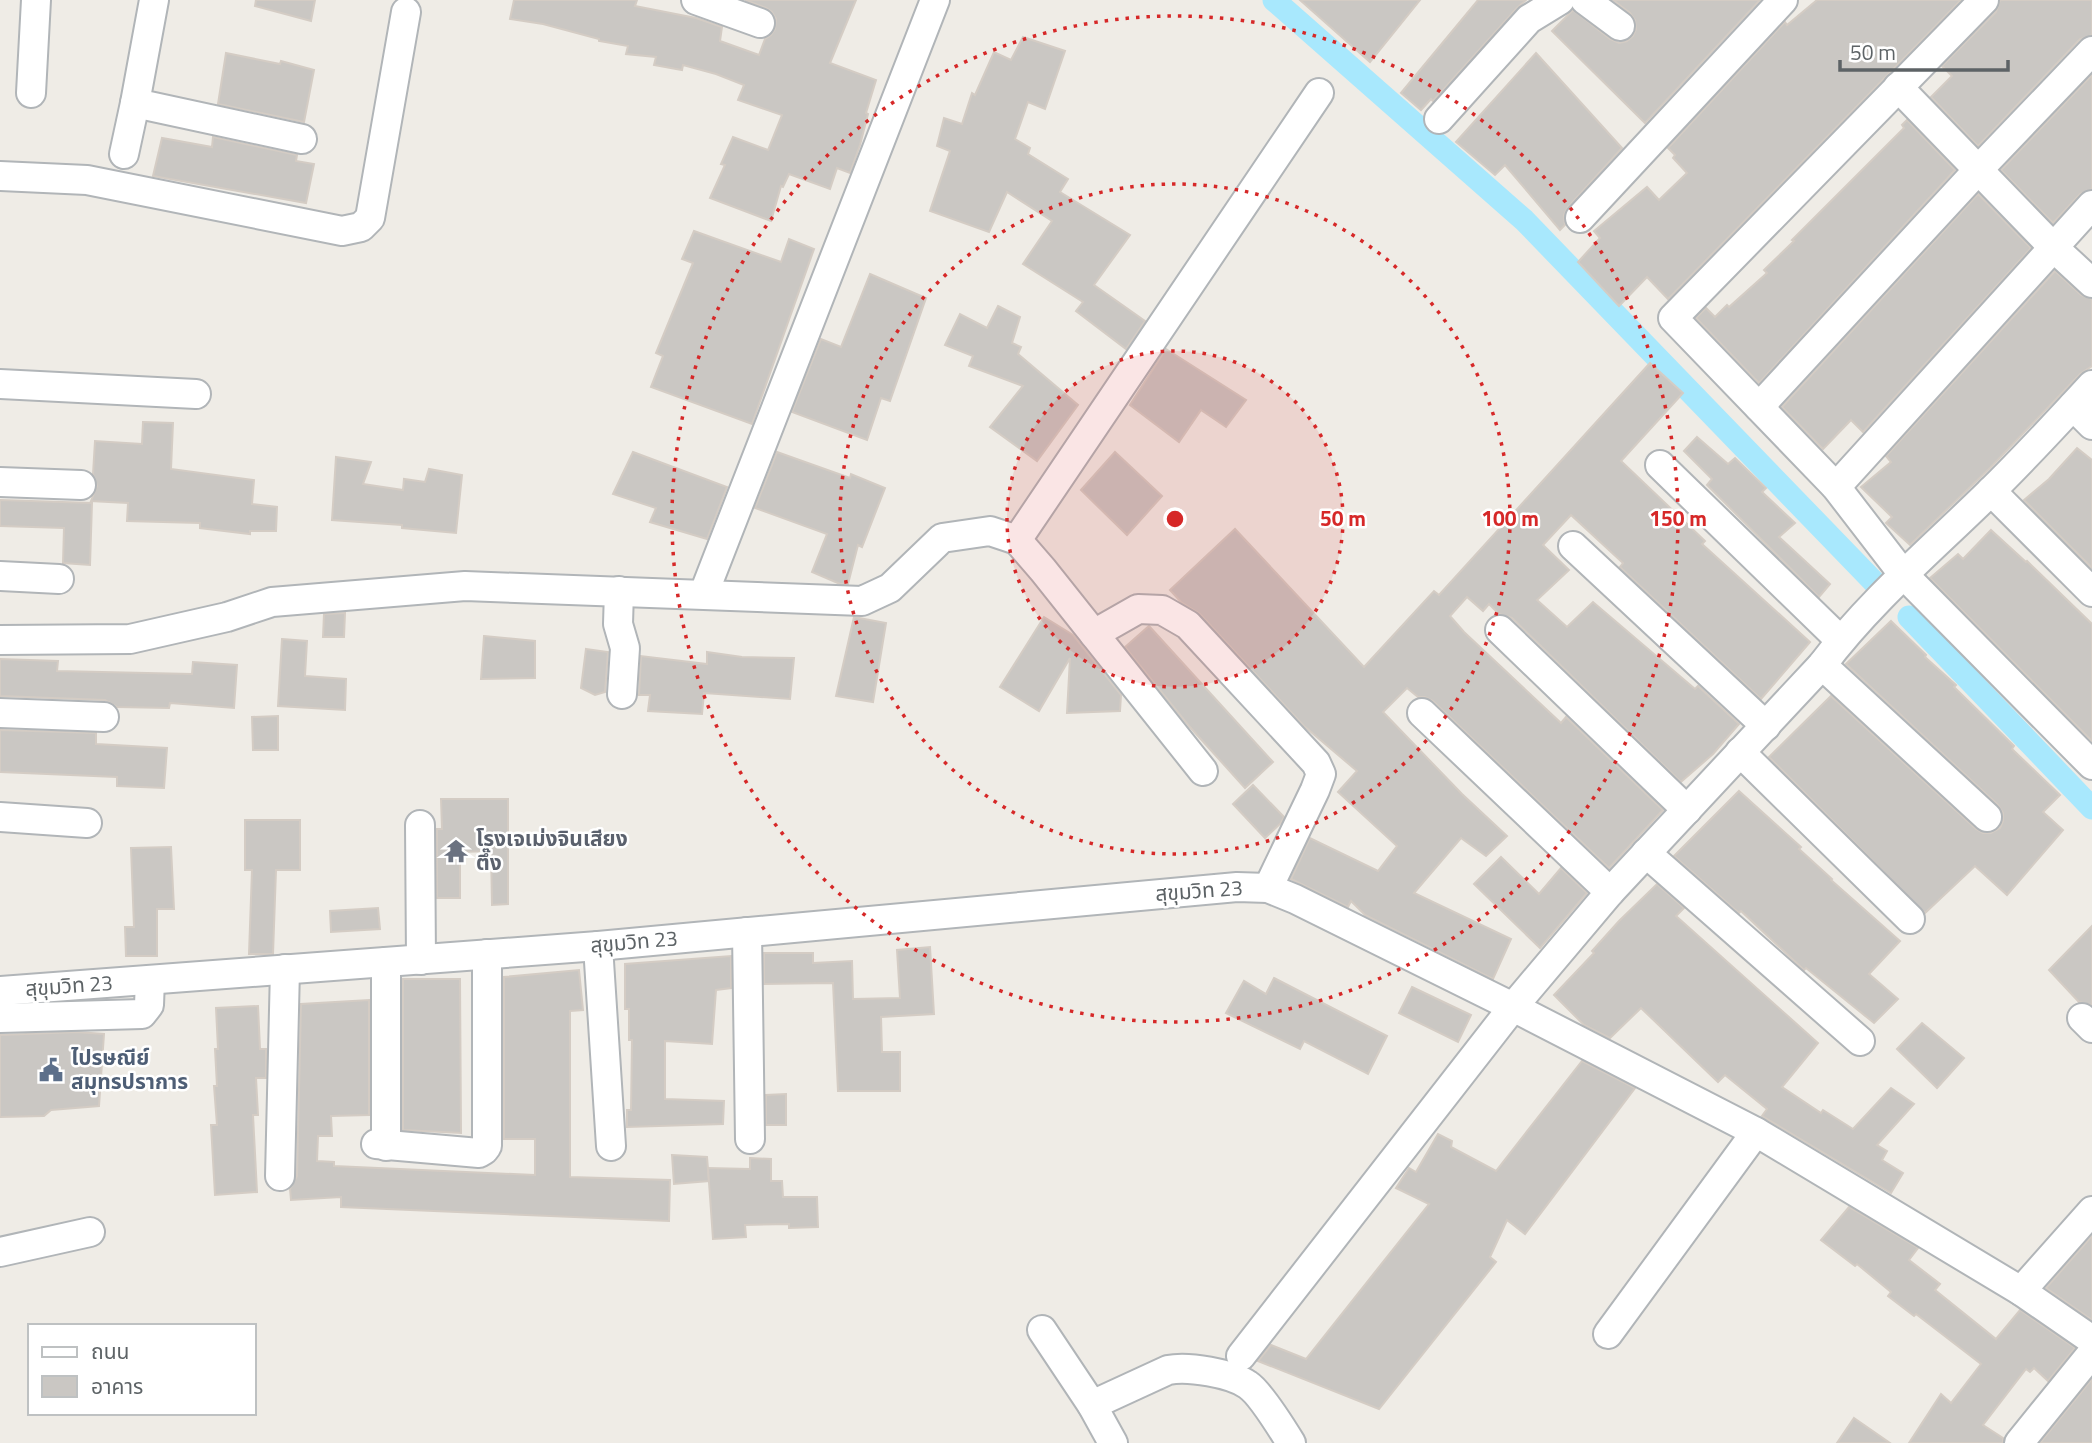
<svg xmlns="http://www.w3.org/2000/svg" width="2092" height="1443" font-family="'Titillium Web','Noto Sans Thai',sans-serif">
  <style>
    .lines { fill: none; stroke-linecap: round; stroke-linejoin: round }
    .canal { stroke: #a8e8fd; stroke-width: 23 }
    .building { fill: #cac7c3; stroke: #d4ccc4; stroke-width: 2 }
    .minor-casing { stroke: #b1b5b8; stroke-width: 32 }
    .minor { stroke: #fff; stroke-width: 28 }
    .ring { fill: none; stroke: #d62828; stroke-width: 3.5; stroke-dasharray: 3.5 7 }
    .labels { text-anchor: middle; stroke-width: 5; stroke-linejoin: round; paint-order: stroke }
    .worship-label { font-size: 21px; font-weight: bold; fill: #5b616d; stroke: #fff; text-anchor: start }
    .street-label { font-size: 21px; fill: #5d6366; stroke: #fff }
    .service-label { font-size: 21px; font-weight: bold; fill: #4e5e75; stroke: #fff; text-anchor: start }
    .centre { fill: #d62828; stroke: #fff; stroke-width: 3.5 }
    .ring-label { font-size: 21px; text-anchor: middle; font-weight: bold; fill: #d62828; stroke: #fff; stroke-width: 5; stroke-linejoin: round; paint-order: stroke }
  </style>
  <rect width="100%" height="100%" fill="#efece6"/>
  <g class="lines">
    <g class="canal">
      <path d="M1274,0L1524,220L1875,583"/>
      <path d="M1909,617L2092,808"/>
    </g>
  </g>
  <g class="building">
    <path d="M256,0H315L311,21L255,6Z"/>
    <path d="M514,0H637L635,6L696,18L722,27L720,41L759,55L765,39L771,35L775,29L776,19L772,12L766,8L745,0H856L830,63L876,80L866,113L868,114L860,145L850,173L837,168L830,189L789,174L783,187L781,186L771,221L710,198L725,165L721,164L733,137L768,150L782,115L738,100L744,85L716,74L683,65L682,70L654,65L656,57L626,54L628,46L599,41V39L543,24L510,19Z"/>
    <path d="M1300,0H1420L1370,62Z"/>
    <path d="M1478,0H1526L1517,8L1433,101L1431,99L1421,110L1401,93Z"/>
    <path d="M1613,0H1760L1645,123L1552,31L1573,10L1610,39L1619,43L1627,41L1633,36L1636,29L1635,20L1630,13Z"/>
    <path d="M1817,0H1961L1668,299L1647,277L1619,306L1578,262L1600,238L1594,231L1647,187L1659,200L1687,173L1673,158L1675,155L1668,148L1785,22L1787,25Z"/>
    <path d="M2000,0H2092V35L2080,39L1978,146L1931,97L1952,76L1942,66L1996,12Z"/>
    <path d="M1023,37L1065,51L1045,109L1028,102L1015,139L1030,148L1028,154L1068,179L1060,192L1130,235L1094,285L1145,321L1126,349L1076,311L1083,302L1023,264L1052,221L1007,192L989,232L930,211L950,151L937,146L944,118L962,124L972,93L975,95L994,52L1011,60Z"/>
    <path d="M226,53L280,64L281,61L314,70L304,122L218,104Z"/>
    <path d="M1536,53L1622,148L1568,207L1564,215L1565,225L1560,230L1505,165L1495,175L1456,142Z"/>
    <path d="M2092,75V189L2080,194L2053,223L2001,170Z"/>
    <path d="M1907,120L1955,170L1759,383L1696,318L1706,308L1715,317L1727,305L1729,307L1767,273L1764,270L1794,241L1792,240L1904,128L1902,125Z"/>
    <path d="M213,137L297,155L296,161L314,164L306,203L153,176L162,138L212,147Z"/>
    <path d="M1978,194L2031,248L1863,432L1851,420L1823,449L1782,407Z"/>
    <path d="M694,231L781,262L789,239L814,249L752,424L651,387L663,356L656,353L693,263L682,259Z"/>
    <path d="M2055,271L2081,295L2092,299V366L2080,374L1990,468L1910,545L1886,523L1892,517L1861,487L1891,462L1886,456Z"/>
    <path d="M870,274L926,298L890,401L881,398L867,440L792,412L821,339L841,347Z"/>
    <path d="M998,306L1020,317L1012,343L1021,347L1018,354L1078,405L1037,461L990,427L1023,386L969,366L973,356L945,345L960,314L987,328Z"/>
    <path d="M1166,349L1246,400L1226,427L1201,410L1179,442L1130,405Z"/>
    <path d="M1650,363L1683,393L1621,461L1705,541L1702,544L1810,642L1761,699L1620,567L1623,563L1571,515L1543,545L1569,570L1537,600L1567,627L1593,602L1695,689L1698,686L1739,724L1713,754L1681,782L1512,618L1499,614L1489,604L1483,611L1467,597L1450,616L1464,632L1561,723L1566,717L1663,810L1609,868L1433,701L1425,697H1418L1407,688L1383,712L1462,794L1507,836L1486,856L1461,838L1414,893L1511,939L1493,979L1365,915L1351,901L1348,907L1291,879L1310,838L1378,871L1397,846L1338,792L1357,771L1304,726L1200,614L1181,602L1170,590L1235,529L1364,667L1434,591L1439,595Z"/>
    <path d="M143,422L173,423L171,469L254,480L252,504L277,507L276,531H250V534L200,528V523L127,521L128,503L91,501L97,486L93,474L95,441L142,444Z"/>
    <path d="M1697,437L1728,464L1735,458L1766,488L1762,492L1795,523L1779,537L1830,584L1819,597L1707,485L1712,479L1684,451Z"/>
    <path d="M2077,448L2092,460V568L2024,500L2049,479Z"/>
    <path d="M633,452L727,487L707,539L650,522L656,508L613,494Z"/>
    <path d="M777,452L850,478L851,474L885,488L862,547L858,545L848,584H840L812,572L827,534L755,508Z"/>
    <path d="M1115,452L1162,496L1127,535L1081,490Z"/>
    <path d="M336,457L371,462L363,484L403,490L404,479L425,482L429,469L462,475L456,533L402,528V525L332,520Z"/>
    <path d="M0,500L92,503L90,565L63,563L64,528L0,526Z"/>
    <path d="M1991,530L2026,562L2027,561L2092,624V741L1930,578L1958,554L1963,559Z"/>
    <path d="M345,613L344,637H323L324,614Z"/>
    <path d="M854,617L886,623L873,702L836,696Z"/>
    <path d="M1044,617L1073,635L1121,695L1120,711L1067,713L1070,658L1039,711L1000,687Z"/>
    <path d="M1891,621L1926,655L1925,657L1956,685L1954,687L2014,746L2012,749L2060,795L2043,812L2063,830L2007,895L1975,866L1925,913L1769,757L1831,696L1976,829L1983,833H1991L2000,828L2003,821V813L1998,805L1846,664Z"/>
    <path d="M1149,626L1273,762L1245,788L1189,726L1125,647Z"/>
    <path d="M484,636L535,641V678L481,679Z"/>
    <path d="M282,639L307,641L305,676L346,679L345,710L278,706Z"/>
    <path d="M586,649L608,652L605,692L595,695L581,688Z"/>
    <path d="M707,652L742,657L794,658L790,699L704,693L702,714L648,711L650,695H639L641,656L707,664Z"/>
    <path d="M0,659L58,661L57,671L192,674L193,662L237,665L234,708L170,703L169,708L117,707L105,700L0,696Z"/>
    <path d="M278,716V750H253L252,717Z"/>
    <path d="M0,730L96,733V744L167,748L164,788L117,786V777L0,772Z"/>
    <path d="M1253,785L1284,817L1281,823L1265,838L1233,804Z"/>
    <path d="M1739,791L1801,847L1799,849L1832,879L1831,880L1900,941L1869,974L1898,999L1874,1023L1806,968L1804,970L1741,911L1739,913L1674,856Z"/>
    <path d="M441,799H508V904L492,905L491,851L460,852V898H437V829H442Z"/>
    <path d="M245,820H300V870H276L273,954H249L252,870H245Z"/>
    <path d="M171,847L174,909H157V956H126L125,927H134L131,848Z"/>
    <path d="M1501,857L1539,894L1561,868L1587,893L1540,948L1474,884Z"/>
    <path d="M1657,884L1684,908L1676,916L1818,1043L1782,1087L1821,1113L1823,1110L1853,1129L1891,1088L1914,1104L1877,1145L1887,1151L1882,1160L1903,1173L1891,1193L1762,1116L1767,1109L1725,1075L1718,1082L1641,1008L1610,1038L1584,1025L1554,995L1594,953L1592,951L1619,921Z"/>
    <path d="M378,908L380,929L331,932L330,911Z"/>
    <path d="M2092,926V1005L2079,1002L2049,970Z"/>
    <path d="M930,947L934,1014L881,1017L882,1052H900V1091H838L833,983L764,984V953H813V963L852,961L853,999L900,998L897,950Z"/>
    <path d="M731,956V988L716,990L712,1044L665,1041V1099L724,1101L723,1124L627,1127V1110H631L632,1040H629V1009H625V964Z"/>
    <path d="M579,970L583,1010L570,1011V1177L670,1180L669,1221L341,1207V1197L291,1200L290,1189L297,1176L301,1004L369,1000V1115L331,1116L332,1136H318L317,1161L334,1162V1166L535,1175V1139H504V977Z"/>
    <path d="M1274,978L1387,1036L1368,1074L1304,1041L1300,1049L1226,1013L1244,981L1266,994Z"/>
    <path d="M403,979H460L461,1133L403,1130Z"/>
    <path d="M1412,987L1471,1015L1458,1042L1399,1013Z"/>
    <path d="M258,1006L260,1049H266V1078H256L258,1115H253L257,1192L215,1195L211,1125H217L214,1086H217L215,1049H218L216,1008Z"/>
    <path d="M1922,1023L1964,1058L1937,1088L1897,1049Z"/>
    <path d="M77,1032L104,1034L99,1106L51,1110L44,1116L0,1117V1035Z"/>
    <path d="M1582,1061L1635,1088L1525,1234L1507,1220L1490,1257L1496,1262L1379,1409L1258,1361L1271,1345L1306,1359L1429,1204L1396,1188L1409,1168L1416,1172L1438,1134L1452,1141L1451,1147L1496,1171Z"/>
    <path d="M786,1094V1125H766V1095Z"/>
    <path d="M672,1155L707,1157L709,1181L674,1184Z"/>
    <path d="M750,1158L771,1159V1181H782L783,1197H817L818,1227L789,1228V1224L745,1225L746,1237L713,1239L708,1168L750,1169Z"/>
    <path d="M1849,1207L1918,1248L1909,1260L1940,1284L1935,1290L1996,1339L2020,1310L2075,1348L2048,1381L2034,1368L2030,1372L2026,1369L1983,1425L2003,1438V1443H1909L1941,1394L1951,1403L1981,1364L1916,1314L1914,1316L1888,1296L1891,1292L1857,1264L1855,1266L1821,1240Z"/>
    <path d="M2092,1236V1320L2046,1288Z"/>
    <path d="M2092,1379V1443H2040Z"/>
    <path d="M1854,1418L1890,1443H1837Z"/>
  </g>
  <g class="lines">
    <g class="minor-casing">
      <g id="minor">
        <path d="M154,0L135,103L302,139"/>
        <path d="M696,0L760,23"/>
        <path d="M1585,0L1620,26"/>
        <path d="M1984,0L1673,318L1836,487L1903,574L2092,765"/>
        <path d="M1898,87L2053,247L2092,283"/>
        <path d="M31,93L36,0"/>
        <path d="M1439,119L1529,19L1560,0"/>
        <path d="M124,154L135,103"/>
        <path d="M0,176L87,180L342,231L361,227L370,218L406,12"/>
        <path d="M1580,218L1783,0"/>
        <path d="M0,384L196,394"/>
        <path d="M2073,406L2092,425"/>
        <path d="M1759,407L1978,170L2092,51"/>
        <path d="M1660,465L1840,640"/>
        <path d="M0,482L81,485"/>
        <path d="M1836,487L2092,205"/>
        <path d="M1991,491L2092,592"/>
        <path d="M1017,540L1319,93"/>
        <path d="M1573,546L1766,726"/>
        <path d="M0,576L59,579"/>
        <path d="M619,591L618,624L625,648L622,694"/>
        <path d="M704,593L935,0"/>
        <path d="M1500,630L1687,810"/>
        <path d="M1094,634L1138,609L1162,610L1188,625L1316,763L1321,774L1315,790L1268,888"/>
        <path d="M0,640L130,639L227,617L272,602L465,586L862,601L890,588L942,538L990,531L1017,540L1043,570L1203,771"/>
        <path d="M1822,665L1987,817"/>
        <path d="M0,713L104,717"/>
        <path d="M1422,713L1610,892"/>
        <path d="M1740,752L1910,919"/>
        <path d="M0,817L87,823"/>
        <path d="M420,825L421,960"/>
        <path d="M1646,853L1860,1041"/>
        <path d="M747,932L750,1139"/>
        <path d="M598,946L611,1146"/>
        <path d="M386,962V1146"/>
        <path d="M0,991L598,946L1237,887L1268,888L1295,899L1513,1007L1756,1132L2021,1291L2092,1340"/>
        <path d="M0,1018L142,1014L149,1005L150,980"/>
        <path d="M2082,1018L2092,1028"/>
        <path d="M376,1144L479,1153L484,1150L487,1146V954"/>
        <path d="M280,1176L285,969"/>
        <path d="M0,1252L90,1232"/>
        <path d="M2021,1291L2092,1211"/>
        <path d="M1042,1330L1092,1405L1113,1443"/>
        <path d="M1608,1334L1756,1132"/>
        <path d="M1241,1356L1513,1007L1610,892L1822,665C1870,601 1932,549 1989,493C2024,459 2058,422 2092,385"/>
        <path d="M1092,1405L1168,1370C1188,1366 1231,1373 1248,1385C1260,1393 1283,1430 1291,1443"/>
        <path d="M2019,1443L2092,1353"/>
      </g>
    </g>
    <use href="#minor" class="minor"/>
  </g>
  <circle cx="1175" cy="519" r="168" fill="#d62828" fill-opacity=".12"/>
  <g class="ring">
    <circle cx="1175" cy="519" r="168"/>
    <circle cx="1175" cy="519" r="335"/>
    <circle cx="1175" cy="519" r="503"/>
  </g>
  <defs>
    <g id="temple-bare" transform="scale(1.89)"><path d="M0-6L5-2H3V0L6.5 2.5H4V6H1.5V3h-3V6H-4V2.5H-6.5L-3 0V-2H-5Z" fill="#6b7280" stroke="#fff" stroke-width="2.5" paint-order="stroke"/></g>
    <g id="civic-bare" transform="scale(1.89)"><path d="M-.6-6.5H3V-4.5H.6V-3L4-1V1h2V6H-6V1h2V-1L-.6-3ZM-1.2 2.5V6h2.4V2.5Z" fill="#5c6f8a" stroke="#fff" stroke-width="2.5" paint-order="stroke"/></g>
  </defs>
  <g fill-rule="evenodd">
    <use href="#temple-bare" x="456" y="851"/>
    <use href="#civic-bare" x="51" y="1070"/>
  </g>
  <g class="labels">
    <g class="worship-label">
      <text x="476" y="846">โรงเจเม่งจินเสียง<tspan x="476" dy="24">ตึ๊ง</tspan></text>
    </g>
    <g class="street-label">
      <text transform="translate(1199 891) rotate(-4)" y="7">สุขุมวิท 23</text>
      <text transform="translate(634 942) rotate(-5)" y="7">สุขุมวิท 23</text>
      <text transform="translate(69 986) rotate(-4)" y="7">สุขุมวิท 23</text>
    </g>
    <g class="service-label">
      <text x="71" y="1065">ไปรษณีย์<tspan x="71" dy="24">สมุทรปราการ</tspan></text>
    </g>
  </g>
  <circle cx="1175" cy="519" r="10" class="centre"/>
  <g class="ring-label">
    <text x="1343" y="526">50 m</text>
    <text x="1510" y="526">100 m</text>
    <text x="1678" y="526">150 m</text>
  </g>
  <rect x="28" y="1324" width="228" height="91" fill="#ffffff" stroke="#bec1c2" stroke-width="2"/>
  <rect x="42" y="1347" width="35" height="10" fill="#ffffff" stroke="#bec1c2" stroke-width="2"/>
  <text x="91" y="1359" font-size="21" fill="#5d6366">ถนน</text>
  <rect x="42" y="1376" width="35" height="21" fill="#cac7c3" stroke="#bec1c2" stroke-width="2"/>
  <text x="91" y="1394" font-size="21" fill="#5d6366">อาคาร</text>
  <path d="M1840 60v10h168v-10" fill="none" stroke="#5d6366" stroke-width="3.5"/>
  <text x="1850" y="60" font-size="21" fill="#5d6366" stroke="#ffffff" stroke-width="5" paint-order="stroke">50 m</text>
</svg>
